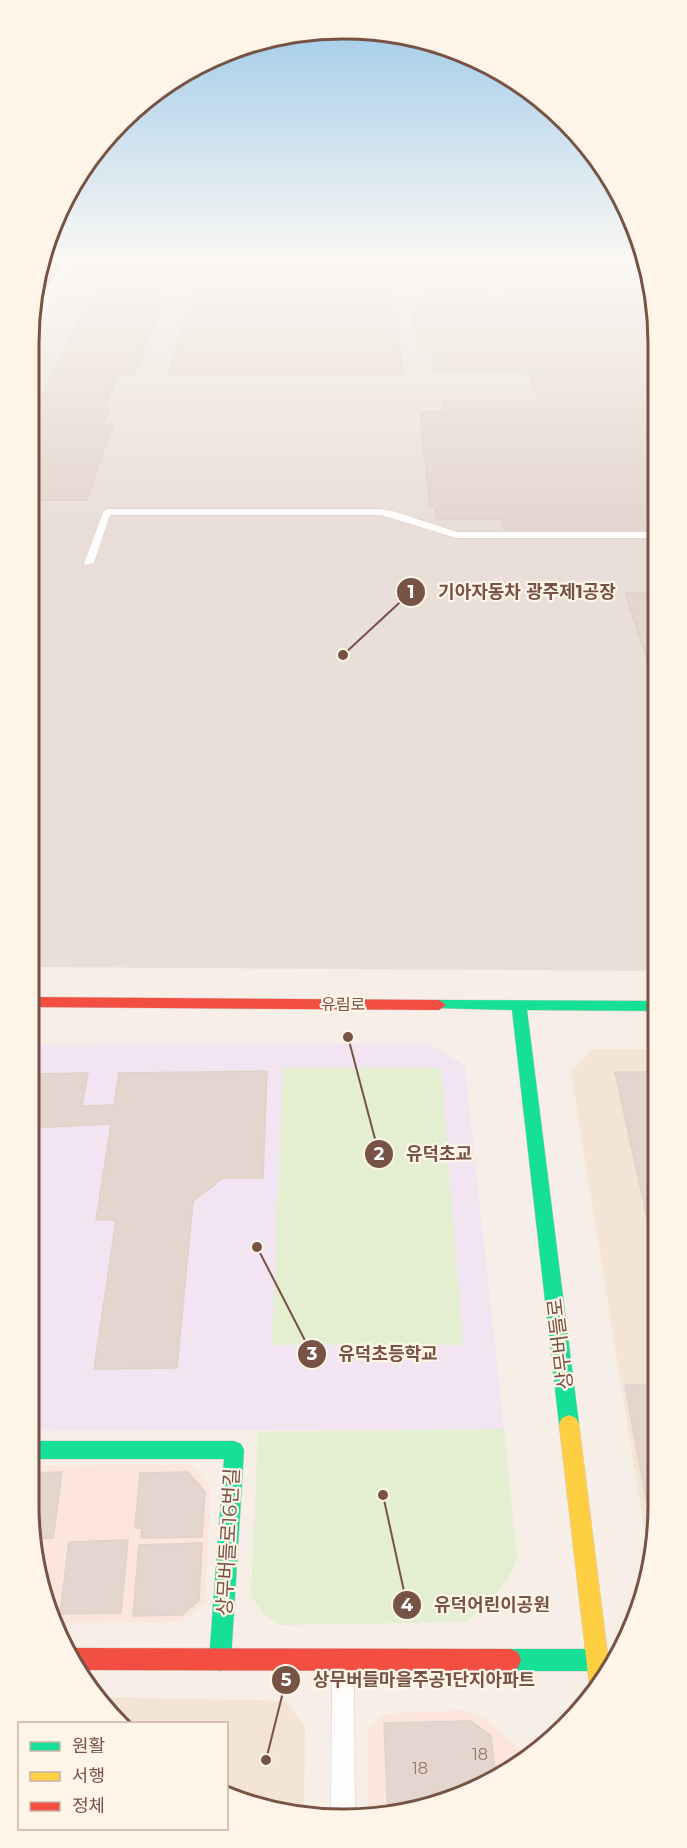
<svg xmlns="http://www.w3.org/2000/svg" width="687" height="1848" font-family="Montserrat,'Noto Sans KR',sans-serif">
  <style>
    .residential { fill: #f3e4d6 }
    .commercial { fill: #fbe5dc }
    .industrial { fill: #eadfd8 }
    .education { fill: #f2e5f1 }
    .green { fill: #e4eed0 }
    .building { fill: #e4d6ce; stroke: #e0d1c9; stroke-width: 1.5 }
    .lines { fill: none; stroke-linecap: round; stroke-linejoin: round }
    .lane-casing { stroke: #d8ccc5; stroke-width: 1 }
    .fast-casing { stroke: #d8cbc3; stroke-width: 1 }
    .slow-casing { stroke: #d8cbc3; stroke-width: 1 }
    .jam-casing { stroke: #d8cbc3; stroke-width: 1 }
    .lane { fill: #fefdfb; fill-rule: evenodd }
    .fast { fill: #16e098; fill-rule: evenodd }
    .slow { fill: #ffcf43; fill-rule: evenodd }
    .jam { fill: #f24e42; fill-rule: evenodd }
    .labels { text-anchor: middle; stroke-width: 4.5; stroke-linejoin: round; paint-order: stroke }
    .street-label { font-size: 16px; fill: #775345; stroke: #fff4e8 }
    .near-number-label { font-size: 16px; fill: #94766a }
    .near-street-label { font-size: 20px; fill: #775345; stroke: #fff4e8 }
    .rim { fill: none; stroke: #775345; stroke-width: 3 }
    .leader { fill: none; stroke: #775345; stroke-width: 2 }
    .callout-dot { fill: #775345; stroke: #fff4e8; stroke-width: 2 }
    .mark-label { font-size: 18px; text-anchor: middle; font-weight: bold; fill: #fff }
    .callout-label { font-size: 18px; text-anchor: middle; font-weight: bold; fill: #775345; stroke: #fff4e8; stroke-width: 4.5; stroke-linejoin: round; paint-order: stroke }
  </style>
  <rect width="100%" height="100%" fill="#f7efe7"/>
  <g class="residential">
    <path d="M592,1049H657L658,1504L650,1565L571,1072Z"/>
    <path d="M98,1697L286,1701L305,1728L304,1817L227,1791L226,1724L121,1723L106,1712Z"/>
  </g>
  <g class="commercial">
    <path d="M191,1464L211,1489L205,1603L181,1622L55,1623L45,1606L29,1504L28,1466Z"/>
    <path d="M462,1710L483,1718L519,1749L521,1764L405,1813L368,1815V1730L385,1714Z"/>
  </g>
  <path class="industrial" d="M72,264H644L656,302L657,971L29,967V344Z"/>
  <path class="education" d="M428,1043L465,1066L504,1429L29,1431L28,1045Z"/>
  <g class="green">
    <path d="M283,1068H441L463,1345H272Z"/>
    <path d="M504,1429L517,1558L507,1580L490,1600L466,1622L281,1625L264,1615L251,1596L258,1432Z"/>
  </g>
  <g class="building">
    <path d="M120,264H174L169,280L113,281Z"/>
    <path d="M203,264H405L406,275H200Z"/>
    <path d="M420,264H481L489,290H425Z"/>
    <path d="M512,264H644L656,302V529H504L502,519H436L435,507H430L420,412H445L443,402H538L529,373H534L533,368L435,371L432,350L418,346L411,294H507L505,289H521Z"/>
    <path d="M195,284L394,285L402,374H169Z"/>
    <path d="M95,291H165L135,374H118L104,409H109L105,421H30Z"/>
    <path d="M33,424H113L87,500H28V434Z"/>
    <path d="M625,593H656L657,689Z"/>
    <path d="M267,1071L263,1178H223L193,1201L177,1368L94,1369L116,1220H96L111,1124L28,1128V1074L88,1073L82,1106L114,1105L119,1073Z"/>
    <path d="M615,1072H658V1268Z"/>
    <path d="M625,1385H658V1504L654,1542Z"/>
    <path d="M62,1472L53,1538L34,1539L28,1504V1473Z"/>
    <path d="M188,1472L205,1492L202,1537L141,1538L142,1528H135L140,1473Z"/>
    <path d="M128,1540L121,1613L60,1614L69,1542Z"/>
    <path d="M202,1543L199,1601L182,1615L133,1616L139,1545Z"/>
    <path d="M45,1555L41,1581L37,1556Z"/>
    <path d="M471,1721L491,1736L496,1776L405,1813L388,1814L384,1723Z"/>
  </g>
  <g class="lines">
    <g class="lane-casing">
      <g id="lane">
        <path d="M52,275L54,278L37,280V276Z"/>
        <path d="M107,509H381L393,511L457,532H656V538H456L381,515H110L94,563L86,565L84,563L103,512Z"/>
        <path d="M343,1660L351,1663L354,1671L355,1815L331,1816L332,1671L335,1663Z"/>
      </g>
    </g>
    <g class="fast-casing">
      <g id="fast">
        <path d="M439,1000L657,1001V1011L527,1010L579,1424L576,1430L569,1433L562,1430L559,1424L512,1010L434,1008L432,1005L434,1002Z"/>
        <path d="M28,1441H234L241,1444L244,1450L231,1660L228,1668L220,1671L212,1668L209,1660L224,1459H28Z"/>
        <path d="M510,1649H597L605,1652L608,1660L605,1668L597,1671H510L502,1668L499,1660L502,1652Z"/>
      </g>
    </g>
    <g class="slow-casing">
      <path id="slow" d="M569,1415L576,1418L579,1424L609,1665L595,1692L592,1691L589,1683L559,1424L562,1418Z"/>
    </g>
    <g class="jam-casing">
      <g id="jam">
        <path d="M56,264H62L33,309L34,300Z"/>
        <path d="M28,997L439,1000L446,1005L439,1010L28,1007Z"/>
        <path d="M76,1648L510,1649L518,1652L521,1660L518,1668L510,1671L82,1670L71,1650Z"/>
      </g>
    </g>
    <use href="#lane" class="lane"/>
    <use href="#fast" class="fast"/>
    <use href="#slow" class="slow"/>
    <use href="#jam" class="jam"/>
  </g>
  <linearGradient id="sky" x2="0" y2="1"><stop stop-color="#9bc9e8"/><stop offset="0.5" stop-color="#fbf8f4"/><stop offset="1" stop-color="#fbf8f4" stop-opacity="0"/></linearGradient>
  <rect width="687" height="523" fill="url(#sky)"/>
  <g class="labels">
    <g class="street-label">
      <text x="343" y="1010">유림로</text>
    </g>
    <g class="near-number-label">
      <text x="480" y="1760">18</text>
      <text x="420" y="1774">18</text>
    </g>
    <g class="near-street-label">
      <text transform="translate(560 1344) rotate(-97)" y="7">상무버들로</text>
      <text transform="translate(228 1542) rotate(-87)" y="7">상무버들로16번길</text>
    </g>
  </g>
  <path d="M0 0H687V1848H0ZM343 39H344A304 304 0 0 1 648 343V1505A304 304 0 0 1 344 1809H343A304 304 0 0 1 39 1505V343A304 304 0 0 1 343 39Z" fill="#fff4e8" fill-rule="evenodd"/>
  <path class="rim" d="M343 39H344A304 304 0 0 1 648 343V1505A304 304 0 0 1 344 1809H343A304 304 0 0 1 39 1505V343A304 304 0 0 1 343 39Z"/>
  <path class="leader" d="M343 655L411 592M348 1037L379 1154M257 1247L312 1354M383 1495L407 1605M266 1760L286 1680"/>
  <g class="callout-dot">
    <circle cx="343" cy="655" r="6"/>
    <circle cx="348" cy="1037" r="6"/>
    <circle cx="257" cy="1247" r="6"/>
    <circle cx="383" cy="1495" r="6"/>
    <circle cx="266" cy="1760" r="6"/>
    <circle cx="411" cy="592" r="15"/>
    <circle cx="379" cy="1154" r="15"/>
    <circle cx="312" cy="1354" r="15"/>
    <circle cx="407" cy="1605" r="15"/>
    <circle cx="286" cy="1680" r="15"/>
  </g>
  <g class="mark-label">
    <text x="411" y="598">1</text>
    <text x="379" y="1160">2</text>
    <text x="312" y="1360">3</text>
    <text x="407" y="1611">4</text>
    <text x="286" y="1686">5</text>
  </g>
  <g class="callout-label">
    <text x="527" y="598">기아자동차 광주제1공장</text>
    <text x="439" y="1160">유덕초교</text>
    <text x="388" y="1360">유덕초등학교</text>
    <text x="492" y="1611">유덕어린이공원</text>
    <text x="424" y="1686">상무버들마을주공1단지아파트</text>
  </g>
  <rect x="18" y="1722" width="210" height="108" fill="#fff4e8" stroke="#c9b4a7" stroke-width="1.5"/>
  <rect x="30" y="1742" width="30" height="9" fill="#16e098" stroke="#c9b4a7" stroke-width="1.5"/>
  <text x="72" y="1752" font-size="18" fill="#775345">원활</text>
  <rect x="30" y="1772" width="30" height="9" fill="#ffcf43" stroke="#c9b4a7" stroke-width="1.5"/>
  <text x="72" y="1782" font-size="18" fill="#775345">서행</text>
  <rect x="30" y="1802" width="30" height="9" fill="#f24e42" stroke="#c9b4a7" stroke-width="1.5"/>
  <text x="72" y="1812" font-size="18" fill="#775345">정체</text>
</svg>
